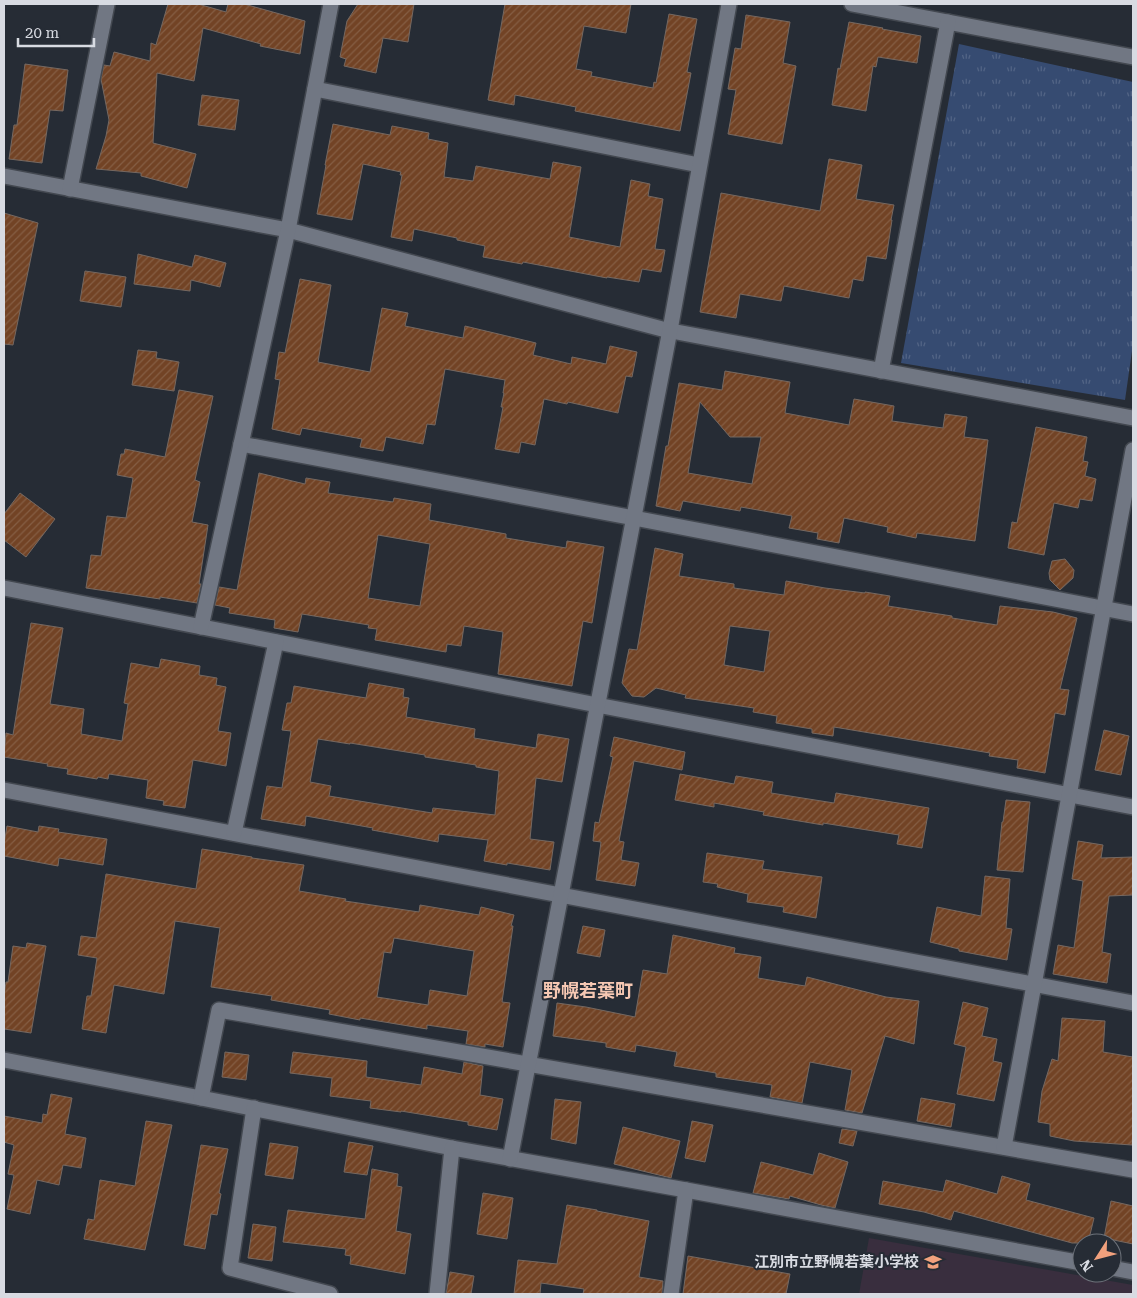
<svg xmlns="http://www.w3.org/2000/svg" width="1137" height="1298" font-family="'Roboto Serif','Noto Sans JP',serif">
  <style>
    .education { fill: #392e3e }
    .park { fill: url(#park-tufts) }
    .building { fill: url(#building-hatch); stroke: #756861; fill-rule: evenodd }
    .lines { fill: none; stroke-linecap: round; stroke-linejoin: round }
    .street-casing { stroke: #434850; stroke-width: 18 }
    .street { stroke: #717783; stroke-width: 15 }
    .labels { text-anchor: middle; stroke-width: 4; stroke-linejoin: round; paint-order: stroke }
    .poi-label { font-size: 15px; font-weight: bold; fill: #d8dbe2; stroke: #262c35; text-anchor: end }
    .quarter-label { font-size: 18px; font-weight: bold; fill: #f6c8b3; stroke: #262c35 }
  </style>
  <defs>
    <pattern id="park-tufts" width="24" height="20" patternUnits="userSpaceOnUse" patternTransform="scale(1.25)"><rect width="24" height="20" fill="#364b71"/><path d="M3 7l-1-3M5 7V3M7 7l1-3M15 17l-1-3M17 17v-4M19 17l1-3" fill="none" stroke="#526485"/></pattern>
    <pattern id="building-hatch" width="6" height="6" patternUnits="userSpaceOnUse" patternTransform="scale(1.25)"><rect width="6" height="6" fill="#724325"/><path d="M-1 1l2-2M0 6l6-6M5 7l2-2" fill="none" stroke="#855e44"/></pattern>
  </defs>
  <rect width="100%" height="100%" fill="#262c35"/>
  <path class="education" d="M869,1238L1133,1285V1294H859Z"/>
  <path class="park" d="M959,44L1133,82V344L1125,400L901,363Z"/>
  <g class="building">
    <path d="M168,4H198L226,12L228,4H244L305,21L300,54L260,46L261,44L203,28L194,81L157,73L153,143L196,154L187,188L141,176V173L96,169L106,136L109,120L101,79L104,65L110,66L114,52L150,61L151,43L156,45Z"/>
    <path d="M358,4H414L408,42L383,38L376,73L344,66L346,59L340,57L347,21Z"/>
    <path d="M505,4H631L626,33L584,26L576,69L592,72L591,76L653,88L654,82L656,83L669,14L697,19L687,72L691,73L680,131L575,111L576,107L515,95L514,105L488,100Z"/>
    <path d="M746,15L790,22L783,63L796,66L782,144L728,134L736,90L728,89L735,48L741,49Z"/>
    <path d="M849,22L883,28L882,29L921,36L917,63L878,57L876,67L873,66L866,111L832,105L838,68L840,69Z"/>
    <path d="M25,64L68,70L63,111L50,110L42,163L9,159L14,125H17Z"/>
    <path d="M202,95L239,100L235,130L198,125Z"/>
    <path d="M333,124L390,135L392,126L429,133L428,139L448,143L444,177L473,181L476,166L550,179L553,162L581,167L569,237L620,247L631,180L650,184L648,196L663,199L655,249L665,250L661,272L642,269L639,282L607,277V278L523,262L522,264L483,257L485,246L457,240V238L414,229L412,241L391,237L402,175H400L401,172L363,164L352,220L317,214L326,165H325Z"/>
    <path d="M829,159L862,165L856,199L894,205L891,220H892L886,259L867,256L863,281L853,279L849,298L784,286L781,301L740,294L736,318L700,312L721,193L820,211Z"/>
    <path d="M4,213L38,223L13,345L4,344Z"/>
    <path d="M138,254L192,267L195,255L226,263L220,287L191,280L190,291L134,284Z"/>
    <path d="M85,271L126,277L121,307L80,301Z"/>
    <path d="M300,279L331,285L318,362L370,372L382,308L408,313L405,326L463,338L465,326L536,343L533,355L571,364L572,357L606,364L610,346L637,352L632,377L626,376L618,413L568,402L567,404L544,399L535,445L521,442L519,453L495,449L503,407H501L504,393H503L505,380L445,369L435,425L427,424L423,444L386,437L383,451L360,447L362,439L302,428L300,435L272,429L280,380L275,379L279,352L285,353Z"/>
    <path d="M138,350L157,352L156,358L179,362L174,391L132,385Z"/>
    <path d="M725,371L790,382L785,413L849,425L854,399L894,406L892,421L943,428L945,414L967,417L964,437L988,440L975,541L917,533L916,538L887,532L888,527L844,518L839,543L817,539L818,533L789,528L792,516L741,507L740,511L683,501L680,511L656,506L666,446H668L679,383L722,390ZM700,402L730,437H761L752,484L688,473Z"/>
    <path d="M179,390L213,396L195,480L200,482L192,522L208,525L199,584H201L197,603L160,597V599L86,588L91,555L101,556L107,516L126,518L133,478L117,475L121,454H124L125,449L165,457Z"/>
    <path d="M1036,427L1087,437L1083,461L1088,462L1085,476L1096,479L1092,501L1080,499L1078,508L1054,503L1044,555L1008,548L1012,522L1017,523Z"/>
    <path d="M259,473L305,484L306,478L330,482L328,493L393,502L394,498L431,504L429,520L506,534V538L566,548L567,541L604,547L592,623L583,621L572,686L498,674L503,632L464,626L461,646L447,644L446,652L375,640L377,629L368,628L369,625L302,614L298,632L274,628L275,620L229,613L230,608L215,605L219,587L237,590ZM378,535L430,544L420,606L368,598Z"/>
    <path d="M20,493L55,519L26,557L4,540V514Z"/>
    <path d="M655,548L683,554L679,576L734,584V588L784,595L786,581L825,588L865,593V592L890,596L888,606L952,616V618L997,625L1000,606L1053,612L1077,618L1060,689L1069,690L1065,715L1055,713L1045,773L1017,768L1018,760L989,756L990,753L834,727L833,736L812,733V729L776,723L777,716L753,712L754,708L685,698L686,695L656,688L644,697L632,696L622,683L629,649L637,650ZM730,626L770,631L764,672L724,665Z"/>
    <path d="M1065,559L1074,570L1073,578L1060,590L1050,580L1049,573L1052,561Z"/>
    <path d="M31,623L63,628L50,704L84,709L81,734L122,741L128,704L124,703L131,663L159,668L161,659L200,666L199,675L217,678L216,685L226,687L218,731L231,733L226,766L193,760L185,808L163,805L164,801L146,798L148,780L109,774L108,779L98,777L97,779L67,774L68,769L47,766L48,764L4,757L6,733L13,735Z"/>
    <path d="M369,683L404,689L403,697L409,698L406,717L475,729L474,738L536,748L538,734L569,739L562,782L536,778L530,839L554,842L550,870L507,863V865L484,861L488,840L439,834L438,842L372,830L373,828L306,816L305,826L261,819L267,786L282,788L291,731L282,730L287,703H291L294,686L366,698ZM318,739L350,744V743L425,755V757L476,765V767L499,771L495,815L433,808L432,813L329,796L331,786L310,782Z"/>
    <path d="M1104,730L1129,736L1121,775L1095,770Z"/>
    <path d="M614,737L685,752L682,770L634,761L619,841L624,842L621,860L639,863L635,886L596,880L601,842L593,841L595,822L599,823L613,757L610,756Z"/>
    <path d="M680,774L734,784L736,776L773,782L771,793L834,803L836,793L929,808L922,848L897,844L899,835L823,823V825L763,815L764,812L714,803V807L675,800Z"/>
    <path d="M1006,800L1030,802L1023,872L997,870L1002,822H1003Z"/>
    <path d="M7,826L38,832L39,826L59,829L58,832L107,839L103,865L59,858L58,866L4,856V844Z"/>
    <path d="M1078,841L1103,845L1101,858L1133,857V895L1109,896L1102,952L1111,954L1107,983L1053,974L1058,945L1074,948L1083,881L1072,879Z"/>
    <path d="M202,849L252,857V858L304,865L299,891L346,899L345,901L419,912L420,905L479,915L481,907L514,915L511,926H513L502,1002L510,1003L503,1047L485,1044V1047L466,1044L468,1031L427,1025V1029L360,1018V1020L329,1014L330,1010L271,1000L272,996L211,987L220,928L175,921L164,994L114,985L106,1033L82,1029L87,996H91L97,958L78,955L81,936L96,938L106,874L196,889ZM394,938L474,951L467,996L430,990L428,1005L377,997L384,952L391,953Z"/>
    <path d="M707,853L764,861L762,869L822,877L816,918L783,912L784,907L747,902L748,894L717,887L718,884L703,882Z"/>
    <path d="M985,876L1010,879L1006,928L1012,929L1007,960L959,951V949L930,942L937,907L981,916Z"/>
    <path d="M583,926L605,930L600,957L577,953Z"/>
    <path d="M673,935L735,948L734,953L761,957L758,978L805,986L807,977L886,997L919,1001L914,1044L885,1036L862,1113L845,1110L852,1070L810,1062L802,1103L770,1097L772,1085L716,1077V1073L674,1066L677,1052L636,1045L635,1052L606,1047V1043L553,1036L557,1003L586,1007L635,1017L643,970L667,974Z"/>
    <path d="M27,943L46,946L31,1033L4,1029V996L6,982H8L13,946L26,948Z"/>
    <path d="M963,1002L988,1008L982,1036L997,1039L993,1061L1002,1063L994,1101L957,1094L966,1047L954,1044Z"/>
    <path d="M1062,1018L1105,1021L1103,1052L1133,1057V1131L1132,1145L1074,1141L1050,1136V1124L1038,1122L1042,1091L1052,1059L1058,1061Z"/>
    <path d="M225,1052L249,1055L246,1080L222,1077Z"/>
    <path d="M293,1052L367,1061L366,1077L421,1085L424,1067L462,1074L464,1062L483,1066L480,1095L503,1099L497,1130L468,1125V1122L401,1111V1112L370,1108L371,1101L330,1096L332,1078L290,1073Z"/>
    <path d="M51,1094L72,1098L65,1134L86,1138L81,1168L63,1165L59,1185L37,1180L30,1214L7,1209L14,1175L8,1174L14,1145L4,1142V1116L42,1123L43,1114L47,1115Z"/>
    <path d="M921,1098L955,1104L951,1127L917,1121Z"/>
    <path d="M555,1099L581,1102L576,1144L551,1139Z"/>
    <path d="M146,1121L172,1125L145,1250L84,1239L88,1219L94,1220L100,1180L135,1186Z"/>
    <path d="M692,1121L713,1125L705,1162L685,1158Z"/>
    <path d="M623,1127L680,1141L671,1178L614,1164Z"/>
    <path d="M842,1129L857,1131L853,1146L839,1143Z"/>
    <path d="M349,1142L373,1146L367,1175L344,1172Z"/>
    <path d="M270,1143L298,1147L293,1179L265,1175Z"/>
    <path d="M201,1145L228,1149L219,1193L221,1194L217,1215L211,1214L205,1249L184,1245Z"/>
    <path d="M819,1153L848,1162L835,1208L821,1205L790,1196L789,1199L753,1193L761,1162L813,1175Z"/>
    <path d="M372,1169L398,1174L397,1186L402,1187L396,1231L411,1234L405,1274L350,1264L351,1256L345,1255L346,1249L283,1242L288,1210L365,1219Z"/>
    <path d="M1002,1176L1030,1184L1026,1200L1094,1218L1088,1243H1072L954,1211L951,1220L924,1212L879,1204L883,1181L943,1192L946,1180L997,1194Z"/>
    <path d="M483,1193L513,1198L507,1239L477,1234Z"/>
    <path d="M1111,1201L1133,1206V1244L1104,1238Z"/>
    <path d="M567,1205L597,1210V1211L649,1221L639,1277L663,1281L662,1294H583L584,1289L541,1283L540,1294H514L518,1260L557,1264Z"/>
    <path d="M253,1224L276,1227L272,1261L248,1258Z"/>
    <path d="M688,1256L790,1274L786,1294H683Z"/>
    <path d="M450,1272L474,1276L471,1294H446Z"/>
  </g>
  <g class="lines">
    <g class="street-casing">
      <g id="street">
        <path d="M852,4L1133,57"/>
        <path d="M315,89L699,165"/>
        <path d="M4,176L288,230L666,330L1133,418"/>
        <path d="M70,189L107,4"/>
        <path d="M881,371L948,22"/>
        <path d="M241,444L634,518L1133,614"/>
        <path d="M4,588L597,705L1133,807"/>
        <path d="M201,627L288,230L331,4"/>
        <path d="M4,790L1133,1003"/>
        <path d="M234,833L276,642"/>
        <path d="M4,1060L201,1098L452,1148L686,1190L1082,1263"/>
        <path d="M201,1098L219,1010L1133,1170"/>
        <path d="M254,1108L230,1268L330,1294"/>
        <path d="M1004,1147L1133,450"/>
        <path d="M510,1159L670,330L729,4"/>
        <path d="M1112,1268L1133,1272"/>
        <path d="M437,1294L452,1148"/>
        <path d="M671,1294L686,1190"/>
      </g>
    </g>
    <use href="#street" class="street"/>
  </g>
  <defs>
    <g id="school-bare" transform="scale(1.35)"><path d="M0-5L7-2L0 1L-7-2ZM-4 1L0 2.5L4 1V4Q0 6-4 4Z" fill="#f1a17d" stroke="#262c35" stroke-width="2.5" paint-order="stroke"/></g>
  </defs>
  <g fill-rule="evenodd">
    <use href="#school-bare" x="933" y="1262"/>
  </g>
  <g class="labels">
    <g class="poi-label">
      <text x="919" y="1267">江別市立野幌若葉小学校</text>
    </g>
    <g class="quarter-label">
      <text x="588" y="997">野幌若葉町</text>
    </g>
  </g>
  <rect width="1137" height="1298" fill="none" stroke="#d8dbe2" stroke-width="10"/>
  <g transform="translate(1097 1258) rotate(234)"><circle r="24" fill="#262c35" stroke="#6d727a"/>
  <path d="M0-4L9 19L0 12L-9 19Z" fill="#f1a17d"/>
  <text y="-8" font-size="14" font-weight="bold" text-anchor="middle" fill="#d8dbe2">N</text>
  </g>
  <path d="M18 38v8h76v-8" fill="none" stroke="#d8dbe2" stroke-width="2.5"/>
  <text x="25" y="38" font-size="15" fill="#d8dbe2" stroke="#262c35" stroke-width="4" paint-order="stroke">20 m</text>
</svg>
